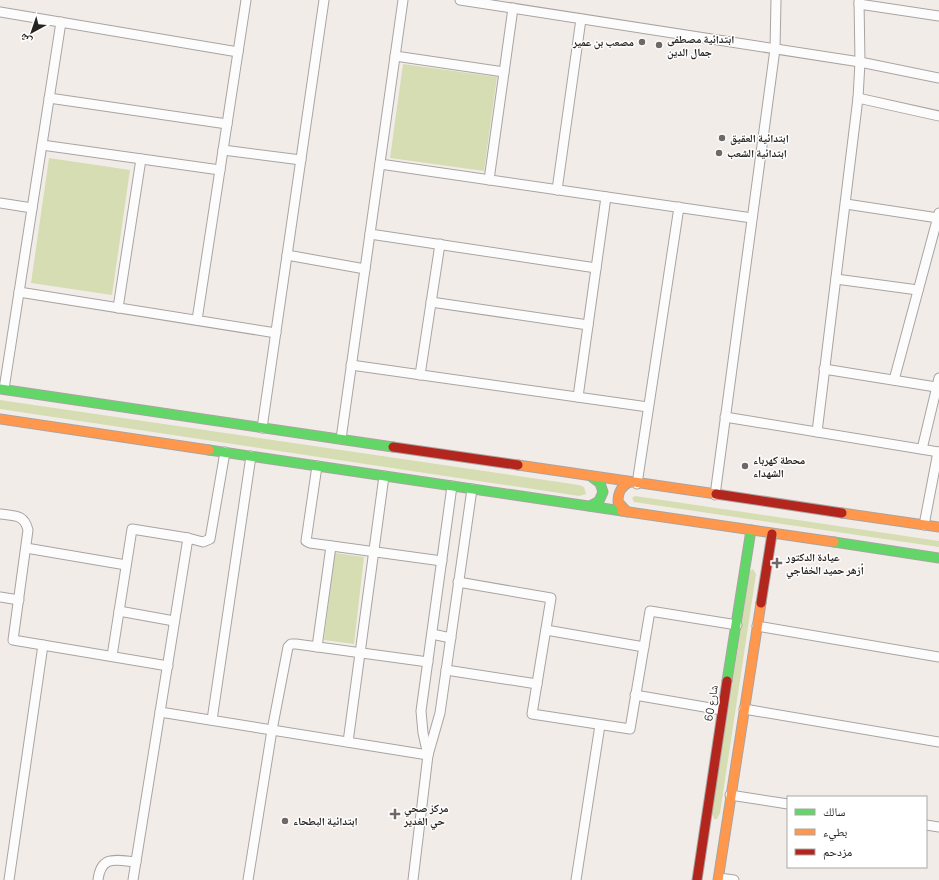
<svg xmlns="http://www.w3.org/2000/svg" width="939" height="880" font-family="Manrope,'Noto Naskh Arabic',sans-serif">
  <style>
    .green { fill: #d6ddb2 }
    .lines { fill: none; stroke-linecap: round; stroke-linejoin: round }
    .street-casing { stroke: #a9a4a2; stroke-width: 11 }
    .fast-casing { stroke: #a9a4a2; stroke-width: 11 }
    .slow-casing { stroke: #a9a4a2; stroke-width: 11 }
    .jam-casing { stroke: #a9a4a2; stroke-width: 11 }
    .street { stroke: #fdfcfc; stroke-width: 9 }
    .fast { stroke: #63d668; stroke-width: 9 }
    .slow { stroke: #ff974d; stroke-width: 9 }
    .jam { stroke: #b3261e; stroke-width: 9 }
    .poi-dot { fill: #6e6967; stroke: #fff; stroke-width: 1.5 }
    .labels { text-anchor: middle; stroke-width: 3; stroke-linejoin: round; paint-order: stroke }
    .poi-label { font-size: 11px; font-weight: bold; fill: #272321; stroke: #fff; text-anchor: start }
    .street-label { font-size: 11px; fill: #272321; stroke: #fff }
  </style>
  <rect width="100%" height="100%" fill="#f2ece9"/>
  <g class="green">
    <path d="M403,64L497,77L484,171L390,158Z"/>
    <path d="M49,158L130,170L112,295L31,283Z"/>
    <path d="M0,400L579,485L584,487L586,494L579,496L0,409Z"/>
    <path d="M635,496L939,541V547L634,502L632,498Z"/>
    <path d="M335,553L364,557L354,644L324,640Z"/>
    <path d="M753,569L756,574L720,813L717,819H714L712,813L750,571Z"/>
  </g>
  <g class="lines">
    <g class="street-casing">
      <g id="street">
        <path d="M460,0L860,62L939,78"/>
        <path d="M859,4L939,16"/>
        <path d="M0,12L238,52"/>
        <path d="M395,56L504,72"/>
        <path d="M49,98L227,124"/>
        <path d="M858,98L939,116"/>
        <path d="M42,145L220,170"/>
        <path d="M223,150L301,160"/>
        <path d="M380,164L752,218"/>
        <path d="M489,180L513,8"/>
        <path d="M557,190L581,19"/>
        <path d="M0,203L32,208"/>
        <path d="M846,204L938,218"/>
        <path d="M370,234L596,268"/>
        <path d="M287,255L365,269"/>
        <path d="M836,279L918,290"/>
        <path d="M19,292L276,333"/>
        <path d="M431,302L588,325"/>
        <path d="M118,308L141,159"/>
        <path d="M197,320L246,0"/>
        <path d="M351,365L648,407"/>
        <path d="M824,369L936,387"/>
        <path d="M420,375L440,244"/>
        <path d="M894,380L939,213"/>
        <path d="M4,389L61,22"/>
        <path d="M578,397L606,197"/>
        <path d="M725,417L939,452"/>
        <path d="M262,428L324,0"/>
        <path d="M817,432L858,98L860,62L859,0"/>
        <path d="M341,439L403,0"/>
        <path d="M922,449L939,378"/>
        <path d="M317,466L306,541L310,543L442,561"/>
        <path d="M637,484L679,207"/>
        <path d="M715,495L775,49L776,0"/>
        <path d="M0,514C15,516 24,514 28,530L13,640L168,666"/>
        <path d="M924,525L938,452"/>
        <path d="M26,548L126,565"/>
        <path d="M458,582L551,598L532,714L630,729L650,611L737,625"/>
        <path d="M0,597L19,600"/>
        <path d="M119,611L174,621"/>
        <path d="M757,626L939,657"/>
        <path d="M546,630L644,647"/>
        <path d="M432,634L451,638"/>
        <path d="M317,647L331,546"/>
        <path d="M112,656L132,529L188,538"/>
        <path d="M446,670L537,684"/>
        <path d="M635,695L722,710"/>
        <path d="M744,709L939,742"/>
        <path d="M160,712L428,755"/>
        <path d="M212,720L251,456"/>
        <path d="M348,742L384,476"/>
        <path d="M428,755L423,733L421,711L452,486"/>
        <path d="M730,795L788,804"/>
        <path d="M926,825L939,827"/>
        <path d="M719,878L734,880"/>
        <path d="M9,880L43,645"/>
        <path d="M98,880C101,855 115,860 136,862"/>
        <path d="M133,880L188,538L203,542L210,539L225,452"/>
        <path d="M248,880L272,730L288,647L291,644H296L428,662"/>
        <path d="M413,880L428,755L440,713L472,489"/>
        <path d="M576,880L600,725"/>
      </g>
    </g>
    <g class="fast-casing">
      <g id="fast">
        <path d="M0,389L393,447"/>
        <path d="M209,450L622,511"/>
        <path d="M590,506L599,501L603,492L600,483L592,477"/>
        <path d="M834,542L939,558"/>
        <path d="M727,681L751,530"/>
      </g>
    </g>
    <g class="slow-casing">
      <g id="slow">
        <path d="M0,419L209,450"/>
        <path d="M518,465L716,494"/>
        <path d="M622,511L834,542"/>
        <path d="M627,512L618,502C618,492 621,486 630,482"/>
        <path d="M842,513L939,527"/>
        <path d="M718,880L761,603"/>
      </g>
    </g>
    <g class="jam-casing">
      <g id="jam">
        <path d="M393,447L518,465"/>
        <path d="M716,494L842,513"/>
        <path d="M761,603L772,534"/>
        <path d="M697,880L727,681"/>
      </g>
    </g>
    <use href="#street" class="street"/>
    <use href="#fast" class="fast"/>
    <use href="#slow" class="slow"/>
    <use href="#jam" class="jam"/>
  </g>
  <g class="poi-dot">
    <circle cx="642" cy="42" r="4"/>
    <circle cx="659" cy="45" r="4"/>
    <circle cx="722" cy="138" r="4"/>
    <circle cx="719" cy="153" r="4"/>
    <circle cx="745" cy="466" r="4"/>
    <path d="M775 557h4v4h4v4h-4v4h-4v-4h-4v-4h4z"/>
    <path d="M393 808h4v4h4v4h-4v4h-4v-4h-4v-4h4z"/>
    <circle cx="285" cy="821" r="4"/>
  </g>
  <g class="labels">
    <g class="poi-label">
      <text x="667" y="43">ابتدائية مصطفى<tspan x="667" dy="13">جمال الدين</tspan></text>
      <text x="634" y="46" text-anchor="end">مصعب بن عمير</text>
      <text x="730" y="142">ابتدائية العقيق</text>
      <text x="727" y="157">ابتدائية الشعب</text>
      <text x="753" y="464">محطة كهرباء<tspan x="753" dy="13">الشهداء</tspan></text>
      <text x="786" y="561">عيادة الدكتور<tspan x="786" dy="13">أزهر حميد الخفاجي</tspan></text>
      <text x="404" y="812">مركز صحي<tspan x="404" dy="13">حي الغدير</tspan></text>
      <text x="293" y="825">ابتدائية البطحاء</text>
    </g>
    <g class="street-label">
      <text transform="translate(711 703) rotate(-81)" y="4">شارع 60</text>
    </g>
  </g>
  <rect x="787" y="796" width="140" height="72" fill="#ffffff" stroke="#a9a7a6"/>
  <rect x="795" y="809" width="20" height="6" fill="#63d668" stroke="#a9a7a6"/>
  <text x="823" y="816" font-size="12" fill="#272321">سالك</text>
  <rect x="795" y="829" width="20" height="6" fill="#ff974d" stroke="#a9a7a6"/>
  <text x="823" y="836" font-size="12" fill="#272321">بطيء</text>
  <rect x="795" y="849" width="20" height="6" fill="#b3261e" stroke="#a9a7a6"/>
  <text x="823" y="856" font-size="12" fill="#272321">مزدحم</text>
  <g transform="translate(32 32) rotate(220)" stroke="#ffffff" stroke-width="3" paint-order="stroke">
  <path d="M0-3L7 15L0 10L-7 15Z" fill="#272321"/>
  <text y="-6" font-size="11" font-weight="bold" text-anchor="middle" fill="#272321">ش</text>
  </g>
</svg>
